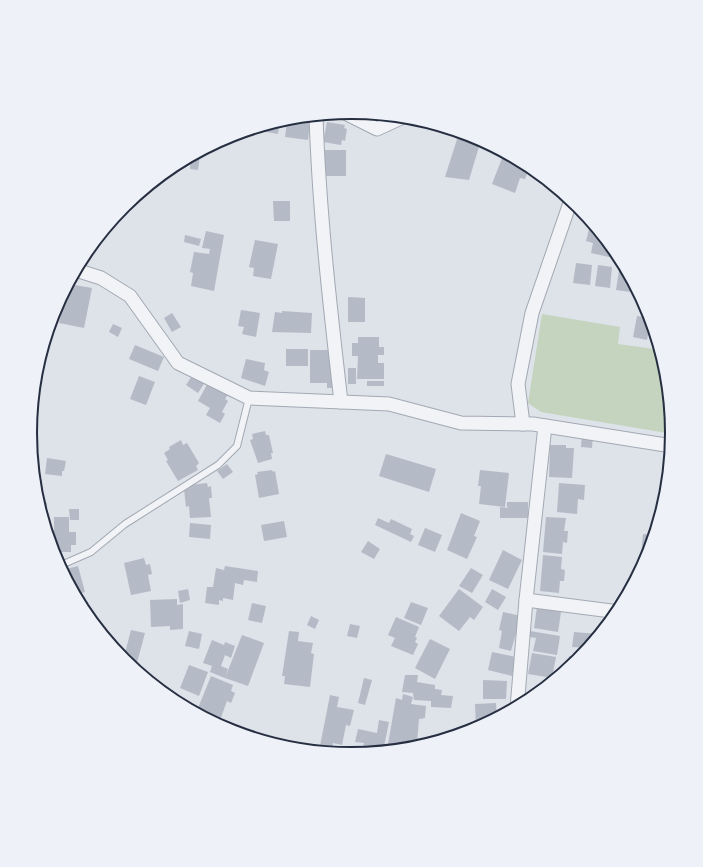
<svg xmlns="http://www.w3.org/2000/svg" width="703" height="867" font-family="Inter,sans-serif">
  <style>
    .green { fill: #c4d4be }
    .building { fill: #b5bbc6 }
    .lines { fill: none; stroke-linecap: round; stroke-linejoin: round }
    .service-casing { stroke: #a3a9b3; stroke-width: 8 }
    .minor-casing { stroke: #a3a9b3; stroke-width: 15 }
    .service { stroke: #f1f3f7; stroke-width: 6 }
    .minor { stroke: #f1f3f7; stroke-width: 13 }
    .rim { fill: none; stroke: #262f41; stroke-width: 2 }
  </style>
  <rect width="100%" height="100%" fill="#dee2e9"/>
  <path class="green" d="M542,314L620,327L618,344L661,350L667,371L673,434L541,412L528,403Z"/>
  <g class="building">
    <path d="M371,114L377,115L376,121L370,120Z"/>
    <path d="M280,121L278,134L255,130V128Z"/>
    <path d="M291,121L310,123L308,140L285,137L287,122L291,123Z"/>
    <path d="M327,122L345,125L344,128L347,129L345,141L342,140L341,145L323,142Z"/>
    <path d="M459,133L481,140L469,180L445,177Z"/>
    <rect x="325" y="150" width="21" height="26"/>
    <path d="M504,153L525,164L523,169L528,171L525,179L520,178L515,193L492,184Z"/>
    <path d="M195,154L200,155L198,170L190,169L191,156Z"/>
    <path d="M273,201H290V221H274Z"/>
    <path d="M578,206H579L585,214L577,211Z"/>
    <path d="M593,227L596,228L619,255L618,259L591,253L593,243L586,241L589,229L592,230Z"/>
    <path d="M206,231L224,235L214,291L191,286L193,273L190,272L194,252L209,254L210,249L202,248Z"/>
    <path d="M185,235L201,239L199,246L184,242Z"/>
    <path d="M255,240L278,244L271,279L253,276L254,268L249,267Z"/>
    <path d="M576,263L592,265L590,285L573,283Z"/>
    <path d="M598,265L612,267L610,288L595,286Z"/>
    <path d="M619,270L627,271L633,281L631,292L616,290Z"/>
    <path d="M69,284L92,288L84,328L59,323L63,304L59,303L60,300Z"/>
    <path d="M348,297L365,298V322H348Z"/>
    <path d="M241,310L260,313L256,337L242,334L244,327L238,326Z"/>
    <path d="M282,311L312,313L311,333L272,332L275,312L282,313Z"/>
    <path d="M172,313L181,327L172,332L164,318Z"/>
    <path d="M637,316L651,318L656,336L648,335L647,340L633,337Z"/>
    <path d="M113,324L122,328L118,337L109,332Z"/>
    <path d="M358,337H379V347H384V355H378V363H384V379H357L358,356H352V343H358Z"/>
    <path d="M135,345L164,357L158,371L129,359Z"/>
    <rect x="286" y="349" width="22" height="17"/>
    <path d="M310,350H332V388H327V383H310Z"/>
    <path d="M246,359L265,363L264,370L269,372L265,386L241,378Z"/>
    <rect x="348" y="368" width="8" height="16"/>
    <path d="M195,371L207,379L198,393L186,385Z"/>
    <path d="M139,376L155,382L146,405L130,399Z"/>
    <path d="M209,381L229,393L225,399L228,401L222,412L225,414L220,423L206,415L210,408L198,401Z"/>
    <rect x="367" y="381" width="17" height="5"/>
    <path d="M265,431L266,435H269L273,453H271L272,459L258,463L250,440L253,439L252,434Z"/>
    <path d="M582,434L593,435L592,448L581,447Z"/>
    <path d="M181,440L183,445L187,443L199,463L196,466L198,470L178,481L166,461L168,460L164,453L170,449L169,447Z"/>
    <path d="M550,445H566V448H574L572,478L549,477Z"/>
    <path d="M386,454L436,469L429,492L379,476Z"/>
    <path d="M47,458L66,461L64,471H62V476L45,474Z"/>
    <path d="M227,464L233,472L223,479L217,471Z"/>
    <path d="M272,470L273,472L275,471L279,494L259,498L255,475L258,474L257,472Z"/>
    <path d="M480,470L509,473L505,507L479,504L481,486H478Z"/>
    <path d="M35,480H42L41,502L47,503V514L41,513L36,496Z"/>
    <path d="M207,483L208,487L211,486L212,498H209L211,517L190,518L189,506L186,507L184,489L190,488V485Z"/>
    <path d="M559,483L585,485L584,500L578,499L577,514L557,512Z"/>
    <path d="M507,502H528V518H500V507L509,508L507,507Z"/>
    <path d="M69,509H79V520H70Z"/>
    <path d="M461,513L480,521L474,536L477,537L467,559L447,550Z"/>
    <path d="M54,517H69V532H76V545H71V552H53L49,533L54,532Z"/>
    <path d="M546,517L566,518L564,531H568L567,543L563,542L562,554L543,552Z"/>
    <path d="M378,518L389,523L391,519L412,529L410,534L414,536L411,542L375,525Z"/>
    <path d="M284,521L287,537L264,541L261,525Z"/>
    <path d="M190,523L211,525L210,539L189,537Z"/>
    <path d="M425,528L442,535L435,552L418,545Z"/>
    <path d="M643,534L655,535L648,557L639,575Z"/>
    <path d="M368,541L380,549L374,559L361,552Z"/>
    <path d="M503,550L522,560L508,589L489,580Z"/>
    <path d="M543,555L562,557L561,569L565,570L564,581H560L559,593L540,591Z"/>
    <path d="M144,558L146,565L150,564L152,574L148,575L151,591L131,595L124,563Z"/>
    <path d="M78,566L85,592L78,594V591L73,592L62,570Z"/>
    <path d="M225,566L258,571L257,582L244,580L243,585L235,583L233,600L223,598V601L219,600V605L205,603L207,587H213L216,568L224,570Z"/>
    <path d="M471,568L483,575L472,593L459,586Z"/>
    <path d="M188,589L190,600L180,603L178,591Z"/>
    <path d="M459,589L483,607L474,620L470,617L459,631L439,616Z"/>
    <path d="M492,589L506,597L498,610L485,602Z"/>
    <path d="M177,599V605L183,604V629L170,630V626L151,627L150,600Z"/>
    <path d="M411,602L428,608L421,625L404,618Z"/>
    <path d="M252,603L266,606L262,623L248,620Z"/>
    <path d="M537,607L561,612L558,632L534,628Z"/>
    <path d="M503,612L521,616L511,651L499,648L502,631L499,630Z"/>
    <path d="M311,616L319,620L315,629L307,625Z"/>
    <path d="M396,617L419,627L415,637L417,638L415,642L418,644L413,655L391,646L395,638L388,635Z"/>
    <path d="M350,624L360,626L357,638L347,636Z"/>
    <path d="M131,630L145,633L135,670L115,650L125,653Z"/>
    <path d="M189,631L202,634L199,649L185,646Z"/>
    <path d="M289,631L299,632L298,641L313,643L311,653L314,654L310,687L284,684L285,676H282Z"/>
    <path d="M530,631L560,636L557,655L533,651L536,638L529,637Z"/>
    <path d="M574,632L598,634V638L589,648L572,647Z"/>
    <path d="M242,635L264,643L248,686L225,678Z"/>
    <path d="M430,639L450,649L435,679L415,668Z"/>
    <path d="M212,640L224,645L225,642L235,646L231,658L225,655L221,666L228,669L225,678L210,672L212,666L203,663Z"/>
    <path d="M492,652L516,657L512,676L488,670Z"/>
    <path d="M532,653L556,657L552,678L528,674Z"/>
    <path d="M569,656L582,657L563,674L564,663L568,664Z"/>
    <path d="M189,665L208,672L199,696L180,688Z"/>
    <path d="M405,675H418L417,682L435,685V689L442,690L441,695L453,696L451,708L431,707V701L414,700L413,693L402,692Z"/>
    <path d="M211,676L233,685L231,691L235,693L231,703L227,701L219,723L196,713Z"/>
    <path d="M364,678L372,680L365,705L358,703Z"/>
    <path d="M483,680L507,681L506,699H483Z"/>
    <path d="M403,694L413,697L411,704L426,706L425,718L419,719L417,743L388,744L396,698L402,700Z"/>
    <path d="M330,695L339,697L337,707L354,710L350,726L346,725L342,745L333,743L332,749L320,746Z"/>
    <path d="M496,703L497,719L476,729L475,704Z"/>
    <path d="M379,720L389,722L384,747L375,745L374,749L363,747L364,743L355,742L358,729L377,733Z"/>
  </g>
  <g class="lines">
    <g class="service-casing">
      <path id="service" d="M59,566L91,552L125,524L218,465L237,446L249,398"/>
    </g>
    <g class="minor-casing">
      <g id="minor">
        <path d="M345,113L377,129L403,117"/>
        <path d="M316,115C319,211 330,306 341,402"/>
        <path d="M76,270L101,278L130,296L178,363L249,398L389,404L461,423L533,424L672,446"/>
        <path d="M523,424L518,384L532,313L571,200"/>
        <path d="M526,600L619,612"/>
        <path d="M162,692L176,703"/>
        <path d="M517,708L526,600L545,426"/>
      </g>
    </g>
    <use href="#service" class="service"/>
    <use href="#minor" class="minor"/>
  </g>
  <path d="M0 0H703V867H0ZM37 433a314 314 0 1 1 628 0a314 314 0 1 1-628 0Z" fill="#eef1f7" fill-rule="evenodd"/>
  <path class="rim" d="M37 433a314 314 0 1 1 628 0a314 314 0 1 1-628 0Z"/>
</svg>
